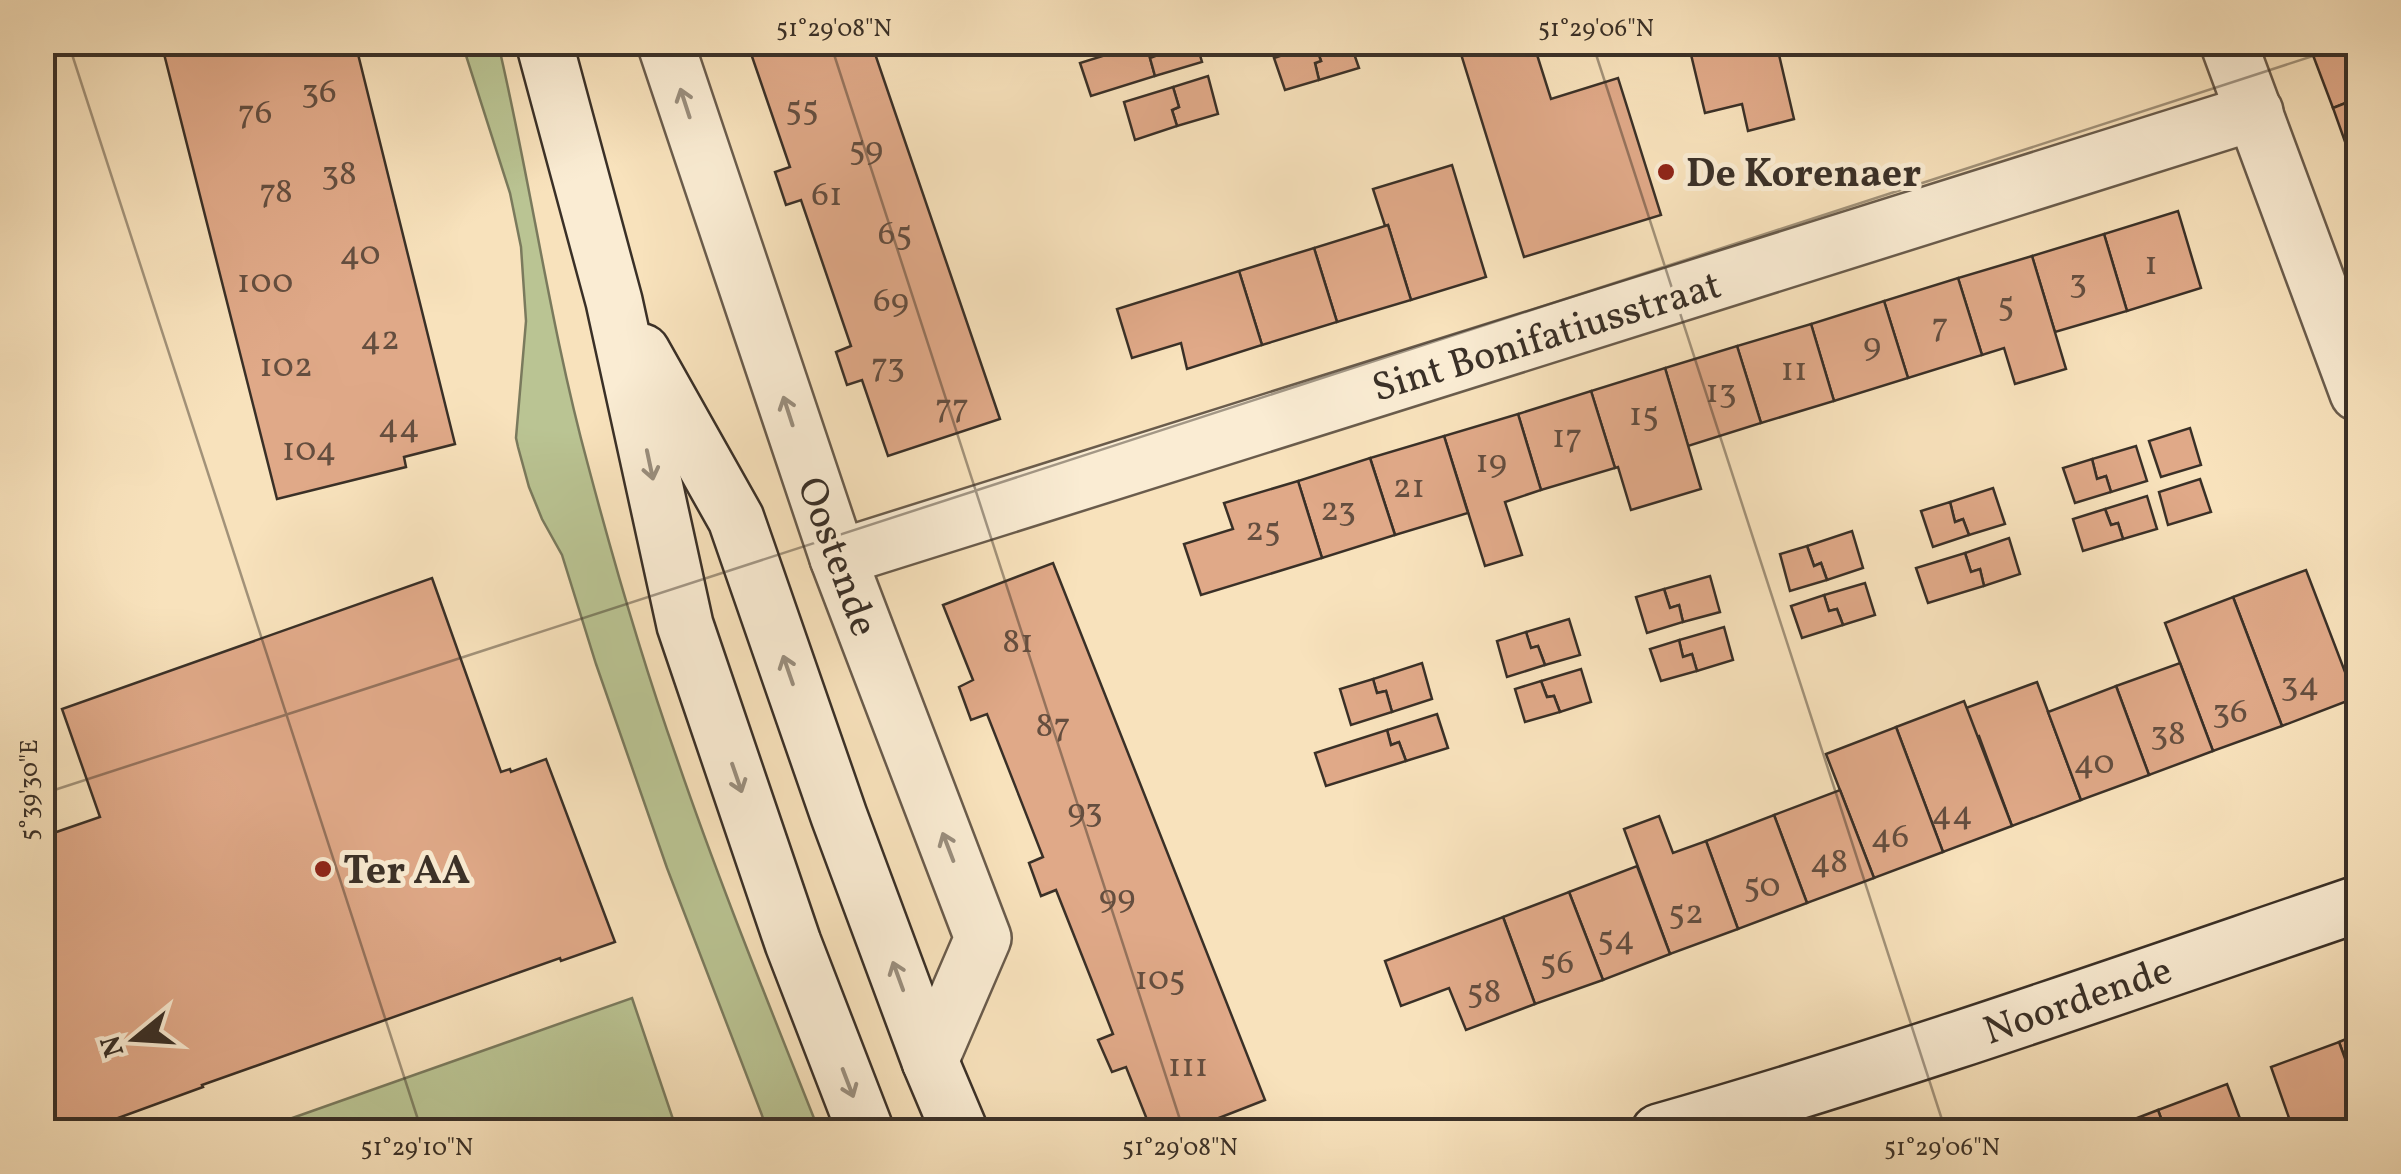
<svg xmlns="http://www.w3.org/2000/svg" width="2401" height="1174" font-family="Vollkorn,serif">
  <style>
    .green { fill: #bac493; stroke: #7a7a5d; stroke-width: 2.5 }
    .building { fill: #e0a988; stroke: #3a3027; stroke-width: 2.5 }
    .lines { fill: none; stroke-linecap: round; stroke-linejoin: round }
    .street-casing { stroke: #6a5c4c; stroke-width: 60 }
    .secondary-casing { stroke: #3a3027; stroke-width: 60 }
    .street { stroke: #faecd3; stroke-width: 55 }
    .secondary { stroke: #faecd3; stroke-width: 55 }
    .oneway { stroke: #9a8e7d }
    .ticks { fill: none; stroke: #3a3027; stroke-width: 2.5; stroke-opacity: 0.45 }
    .poi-dot { fill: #8f2418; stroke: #faecd3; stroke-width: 4 }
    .labels { text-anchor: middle; stroke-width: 10; stroke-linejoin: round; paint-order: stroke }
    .number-label { font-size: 35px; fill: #644e3f }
    .poi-label { font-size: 40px; font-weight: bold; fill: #3a3027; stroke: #faecd3; text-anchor: start }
    .street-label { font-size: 40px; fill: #3a3027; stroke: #faecd3 }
    .neatline { fill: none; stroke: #3a3027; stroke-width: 4 }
    .ticks-label { font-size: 25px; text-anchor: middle; fill: #3a3027 }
  </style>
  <rect width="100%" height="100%" fill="#f8e2bc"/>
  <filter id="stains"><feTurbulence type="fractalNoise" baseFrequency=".002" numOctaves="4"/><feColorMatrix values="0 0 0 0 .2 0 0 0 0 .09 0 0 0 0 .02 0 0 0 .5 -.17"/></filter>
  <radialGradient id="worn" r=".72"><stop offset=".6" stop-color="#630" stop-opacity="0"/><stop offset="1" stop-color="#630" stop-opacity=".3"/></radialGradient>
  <g class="green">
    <path d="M462,43H498C531,183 550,326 588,465C614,563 642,660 676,756C719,882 770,1007 819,1131H768L667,868L596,664L562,555L542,519L529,487L518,447L516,438L526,321L521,247L510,193Z"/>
    <path d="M632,998L677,1131L289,1132L264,1128Z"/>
  </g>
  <g class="building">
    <path d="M161,42H355L455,444L404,457L406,467L277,499Z"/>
    <path d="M747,42H871L1000,419L888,456L862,380L847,385L836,352L851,346L801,200L786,205L775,172L790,167Z"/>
    <path d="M1147,42H1154L1158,55L1150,58L1155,76L1091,96L1080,63Z"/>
    <path d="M1154,42H1196L1202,62L1155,76L1150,58L1158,55Z"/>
    <path d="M1322,42H1350L1359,68L1319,80L1315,63L1321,61L1315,44Z"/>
    <path d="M1496,42H1533L1551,99L1618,78L1661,215L1524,257L1461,54Z"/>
    <path d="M1688,42H1776L1794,119L1748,131L1742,104L1705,113Z"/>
    <path d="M2308,42H2358V98L2333,108Z"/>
    <path d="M1315,44L1321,61L1315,63L1319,80L1285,90L1274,58Z"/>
    <path d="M1208,76L1218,114L1177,126L1172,110L1179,107L1173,87Z"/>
    <path d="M1173,87L1179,107L1172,110L1177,126L1135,140L1124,102Z"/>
    <path d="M2358,98V178L2333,108Z"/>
    <path d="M1452,165L1486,277L1411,300L1388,225L1385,226L1373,189Z"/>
    <path d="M2178,211L2201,288L2127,311L2104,234Z"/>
    <path d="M1388,225L1411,300L1337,322L1314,248Z"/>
    <path d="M2104,234L2127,311L2055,332L2032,256Z"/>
    <path d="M1314,248L1337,322L1262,345L1239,271Z"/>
    <path d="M2032,256L2066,369L2015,384L2004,348L1982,355L1958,278Z"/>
    <path d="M1239,271L1262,345L1187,369L1181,343L1132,358L1117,309Z"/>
    <path d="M1958,278L1982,355L1908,378L1884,301Z"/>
    <path d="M1884,301L1908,378L1834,401L1811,324Z"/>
    <path d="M1811,324L1834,401L1761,423L1737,346Z"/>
    <path d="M1737,346L1761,423L1688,446L1665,368Z"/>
    <path d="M1665,368L1701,489L1631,510L1618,467L1615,468L1591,391Z"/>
    <path d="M1591,391L1615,468L1541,490L1518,414Z"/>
    <path d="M1518,414L1541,490L1505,502L1522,555L1485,566L1444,436Z"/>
    <path d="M2190,428L2201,465L2161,477L2149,441Z"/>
    <path d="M1444,436L1468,513L1395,535L1370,458Z"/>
    <path d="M2136,446L2147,481L2111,492L2106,476L2097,479L2092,459Z"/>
    <path d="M1370,458L1395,535L1322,558L1298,481Z"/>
    <path d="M2092,459L2097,479L2106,476L2111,492L2075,503L2063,468Z"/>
    <path d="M2200,479L2211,512L2168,525L2159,492Z"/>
    <path d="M1298,481L1322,558L1201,595L1184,544L1233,529L1224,503Z"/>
    <path d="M1993,488L2005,524L1969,535L1963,519L1955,522L1950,502Z"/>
    <path d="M2147,496L2157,529L2123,539L2118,523L2111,525L2105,509Z"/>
    <path d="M1950,502L1955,522L1963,519L1969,535L1933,547L1921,511Z"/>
    <path d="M2105,509L2111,525L2118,523L2123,539L2083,551L2073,519Z"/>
    <path d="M1852,531L1863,568L1827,580L1821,563L1814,566L1807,546Z"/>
    <path d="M2009,538L2020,574L1984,586L1980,569L1971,572L1965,553Z"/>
    <path d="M1807,546L1814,566L1821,563L1827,580L1790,591L1780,554Z"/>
    <path d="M1965,553L1971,572L1980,569L1984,586L1928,603L1916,568Z"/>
    <path d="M1053,563L1265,1100L1183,1132H1152L1126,1067L1112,1072L1098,1040L1113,1034L1056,890L1041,896L1029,863L1043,857L987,714L971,720L959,687L973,680L943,605Z"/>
    <path d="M2306,570L2355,698L2282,726L2233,597Z"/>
    <path d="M1710,576L1720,612L1683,622L1679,605L1670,608L1664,589Z"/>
    <path d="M432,578L501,772L510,769L511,772L546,759L615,942L561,961L560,958L202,1085L203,1087L118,1118L123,1132H42V837L100,817L62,709Z"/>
    <path d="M1865,583L1875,615L1843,625L1837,609L1829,611L1824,595Z"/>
    <path d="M1664,589L1670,608L1679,605L1683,622L1647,633L1636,597Z"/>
    <path d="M1824,595L1829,611L1837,609L1843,625L1802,638L1791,606Z"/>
    <path d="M2233,597L2282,726L2213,751L2165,623Z"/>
    <path d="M1569,619L1580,655L1545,665L1538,646L1531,648L1526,632Z"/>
    <path d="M1724,627L1733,660L1697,671L1692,654L1683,657L1679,640Z"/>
    <path d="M1526,632L1531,648L1538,646L1545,665L1507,677L1497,641Z"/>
    <path d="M1679,640L1683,657L1692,654L1697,671L1661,681L1650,649Z"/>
    <path d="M1422,663L1432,699L1392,712L1386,691L1377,693L1373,679Z"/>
    <path d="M2180,663L2213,751L2149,775L2116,686Z"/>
    <path d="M1581,669L1591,702L1560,712L1554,696L1547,697L1541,681Z"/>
    <path d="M1373,679L1377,693L1386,691L1392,712L1351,725L1340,689Z"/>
    <path d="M1541,681L1547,697L1554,696L1560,712L1525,722L1515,689Z"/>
    <path d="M2037,682L2081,800L2012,826L1979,736L1976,737L1966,708Z"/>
    <path d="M2116,686L2149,775L2081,800L2048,712Z"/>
    <path d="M1964,701L2012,826L1943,852L1896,727Z"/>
    <path d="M1437,714L1448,748L1406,761L1399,742L1391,745L1387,730Z"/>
    <path d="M1896,727L1943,852L1874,878L1826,754Z"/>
    <path d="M1387,730L1391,745L1399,742L1406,761L1326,786L1315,753Z"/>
    <path d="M1840,790L1874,878L1807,903L1774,815Z"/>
    <path d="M1774,815L1807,903L1738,929L1706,841Z"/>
    <path d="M1659,816L1673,853L1706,841L1738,929L1670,954L1624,829Z"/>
    <path d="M1637,866L1670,954L1603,980L1569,892Z"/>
    <path d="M1569,892L1603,980L1535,1004L1503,917Z"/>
    <path d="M1503,917L1535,1004L1466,1030L1449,988L1401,1006L1385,961Z"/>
    <path d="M2358,1034V1094L2339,1042Z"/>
    <path d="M2339,1042L2358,1094V1132H2294L2271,1067Z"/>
    <path d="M2227,1084L2245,1132H2166L2158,1110Z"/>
    <path d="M2158,1110L2166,1132H2101Z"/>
  </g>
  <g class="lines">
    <g class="street-casing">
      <g id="street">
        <path d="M665,42L838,558L983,938L930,1061"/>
        <path d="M2228,42L2358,393"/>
        <path d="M838,558L2255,112"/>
      </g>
    </g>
    <g class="secondary-casing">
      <g id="secondary">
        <path d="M544,42L614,301L685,625L793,943L866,1132"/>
        <path d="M642,352L736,519L839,816L930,1061L960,1132"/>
        <path d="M1659,1132C1895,1065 2126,983 2358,904"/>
      </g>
    </g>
    <use href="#street" class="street"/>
    <use href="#secondary" class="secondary"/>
  </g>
  <defs><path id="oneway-shaft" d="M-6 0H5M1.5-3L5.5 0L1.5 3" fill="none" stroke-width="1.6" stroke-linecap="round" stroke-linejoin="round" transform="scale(2.5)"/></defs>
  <g class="oneway">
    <use href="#oneway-shaft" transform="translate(685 103) rotate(-108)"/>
    <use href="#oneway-shaft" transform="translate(788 411) rotate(-108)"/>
    <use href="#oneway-shaft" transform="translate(650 465) rotate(78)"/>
    <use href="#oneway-shaft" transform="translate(788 670) rotate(-109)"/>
    <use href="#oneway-shaft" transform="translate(737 778) rotate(71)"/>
    <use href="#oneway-shaft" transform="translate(948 847) rotate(-111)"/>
    <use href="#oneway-shaft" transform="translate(898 976) rotate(-110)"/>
    <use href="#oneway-shaft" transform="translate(848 1083) rotate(69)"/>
  </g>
  <path class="ticks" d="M68,42L422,1132M830,42L1184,1132M1592,42L1946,1132M2354,42L2358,57M42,794L2356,42"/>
  <g class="poi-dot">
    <circle cx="1666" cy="172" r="10"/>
    <circle cx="323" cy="869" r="10"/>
  </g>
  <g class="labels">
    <g class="number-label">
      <text x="319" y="102">36</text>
      <text x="802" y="119">55</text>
      <text x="255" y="123">76</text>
      <text x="866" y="159">59</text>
      <text x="339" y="184">38</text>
      <text x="276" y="202">78</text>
      <text x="827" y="205">61</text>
      <text x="895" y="244">65</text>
      <text x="360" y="264">40</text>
      <text x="2151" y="274">1</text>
      <text x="265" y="292">100</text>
      <text x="2078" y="292">3</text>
      <text x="891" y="311">69</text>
      <text x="2006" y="315">5</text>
      <text x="1940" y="336">7</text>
      <text x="380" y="349">42</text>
      <text x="1872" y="355">9</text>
      <text x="286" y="376">102</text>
      <text x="888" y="376">73</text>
      <text x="1794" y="380">11</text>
      <text x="1721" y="402">13</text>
      <text x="952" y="417">77</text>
      <text x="1644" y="425">15</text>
      <text x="399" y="437">44</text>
      <text x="1567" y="447">17</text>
      <text x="309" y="460">104</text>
      <text x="1491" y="472">19</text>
      <text x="1409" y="497">21</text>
      <text x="1338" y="520">23</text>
      <text x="1263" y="540">25</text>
      <text x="1018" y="652">81</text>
      <text x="2300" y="695">34</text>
      <text x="2230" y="722">36</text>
      <text x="1053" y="736">87</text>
      <text x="2168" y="744">38</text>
      <text x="2094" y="773">40</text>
      <text x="1085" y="821">93</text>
      <text x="1952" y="824">44</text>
      <text x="1890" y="847">46</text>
      <text x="1829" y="872">48</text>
      <text x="1762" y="896">50</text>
      <text x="1117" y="907">99</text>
      <text x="1686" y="923">52</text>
      <text x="1616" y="949">54</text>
      <text x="1557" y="973">56</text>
      <text x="1160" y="989">105</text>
      <text x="1484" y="1002">58</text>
      <text x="1188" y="1076">111</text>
    </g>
    <g class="poi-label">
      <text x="1686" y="186">De Korenaer</text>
      <text x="343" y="883">Ter AA</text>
    </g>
    <g class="street-label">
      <text transform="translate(1546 335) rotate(-17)" y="14">Sint Bonifatiusstraat</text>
      <text transform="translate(839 556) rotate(70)" y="14">Oostende</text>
      <text transform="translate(2077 999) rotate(-19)" y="14">Noordende</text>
    </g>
  </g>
  <rect width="2401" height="1174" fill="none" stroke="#f8e2bc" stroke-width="110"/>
  <g transform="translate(135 1039) rotate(252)" stroke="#faecd3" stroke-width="8" paint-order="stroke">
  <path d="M0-8L18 38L0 25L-18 38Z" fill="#3a3027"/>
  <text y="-15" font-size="28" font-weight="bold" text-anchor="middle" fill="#3a3027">N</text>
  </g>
  <rect x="55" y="55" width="2291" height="1064" class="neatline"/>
  <g class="ticks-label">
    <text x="834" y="36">51°29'08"N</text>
    <text x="1596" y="36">51°29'06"N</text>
    <text transform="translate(28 790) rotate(-90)" y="9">5°39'30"E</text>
    <text x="417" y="1155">51°29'10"N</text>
    <text x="1180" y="1155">51°29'08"N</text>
    <text x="1942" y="1155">51°29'06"N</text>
  </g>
  <rect width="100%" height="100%" filter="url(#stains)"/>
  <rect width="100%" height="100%" fill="url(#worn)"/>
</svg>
